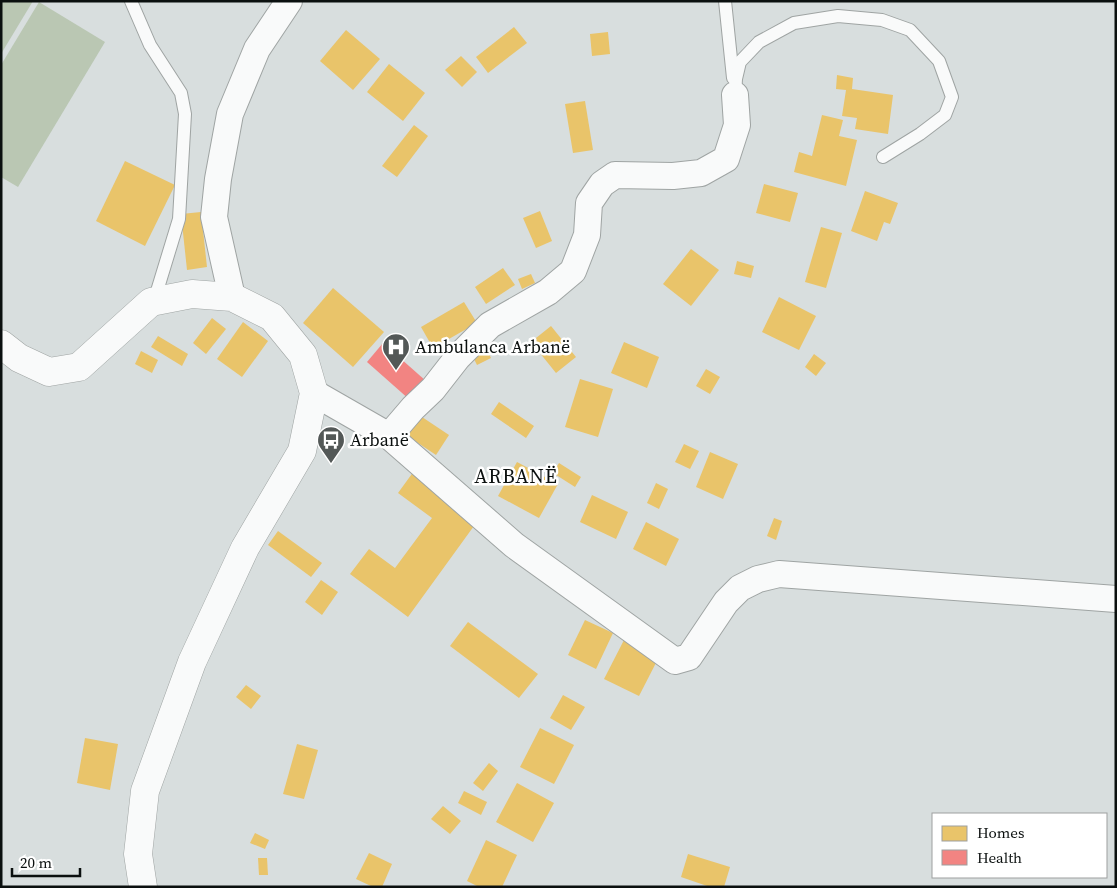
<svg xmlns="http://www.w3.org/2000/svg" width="1117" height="888" font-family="'Source Serif 4',serif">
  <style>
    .green { fill: #bac7b3 }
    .homes { fill: #e9c46a }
    .health { fill: #f28482 }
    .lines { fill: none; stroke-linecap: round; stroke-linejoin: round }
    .service-casing { stroke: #9fa4a3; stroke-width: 14 }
    .minor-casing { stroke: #9fa4a3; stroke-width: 28 }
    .secondary-casing { stroke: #9fa4a3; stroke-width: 29 }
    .service { stroke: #f9fafa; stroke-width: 12 }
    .minor { stroke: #f9fafa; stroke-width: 26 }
    .secondary { stroke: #f9fafa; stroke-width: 28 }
    .labels { text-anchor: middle; stroke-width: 5; stroke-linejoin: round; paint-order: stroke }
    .poi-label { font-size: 18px; fill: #0b100f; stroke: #fff; text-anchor: start }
    .quarter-label { font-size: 20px; letter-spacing: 1px; fill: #0b100f; stroke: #fff }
  </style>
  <rect width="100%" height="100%" fill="#d8dede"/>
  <g class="green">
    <path d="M1,1H33L1,54Z"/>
    <path d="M39,2L105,42L18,187L1,177V65Z"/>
  </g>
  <g class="homes">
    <path d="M514,27L527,43L488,73L476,57Z"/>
    <path d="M346,30L380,59L353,90L320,61Z"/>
    <path d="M608,32L610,54L592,56L590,34Z"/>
    <path d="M461,56L477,72L462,87L445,70Z"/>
    <path d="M389,64L425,93L403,121L367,92Z"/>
    <path d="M837,75L853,78L852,89L893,95L888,134L855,129L857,118L842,116L846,90L836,89Z"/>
    <path d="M585,101L593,150L573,153L565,104Z"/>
    <path d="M822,115L843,120L839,136L857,140L846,186L794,172L799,152L812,156Z"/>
    <path d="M414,125L428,136L397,177L382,166Z"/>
    <path d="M125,161L175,185L145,246L96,221Z"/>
    <path d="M764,184L798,193L790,222L756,213Z"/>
    <path d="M865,191L898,203L890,224L884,222L877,241L851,231Z"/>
    <path d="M540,211L552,241L536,248L523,218Z"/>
    <path d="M201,212L207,267L187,270L181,214Z"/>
    <path d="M821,227L842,233L826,288L805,282Z"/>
    <path d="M691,249L719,270L691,306L663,284Z"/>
    <path d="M737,261L754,266L751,278L734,274Z"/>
    <path d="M503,268L515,285L486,304L475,287Z"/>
    <path d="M531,274L535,283L522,289L518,279Z"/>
    <path d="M333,288L384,332L353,367L303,323Z"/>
    <path d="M779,297L816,316L799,350L762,332Z"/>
    <path d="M464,302L477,323L433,348L421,327Z"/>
    <path d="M212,318L226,329L206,354L193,343Z"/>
    <path d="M243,322L268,341L242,377L217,359Z"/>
    <path d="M551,326L576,357L556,373L531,342Z"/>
    <path d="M158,336L188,354L182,366L151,347Z"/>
    <path d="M624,342L659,357L647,388L611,373Z"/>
    <path d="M486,348L491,358L477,365L472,355Z"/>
    <path d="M141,351L158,360L152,373L135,364Z"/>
    <path d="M814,354L826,363L816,376L805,367Z"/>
    <path d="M706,369L720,377L710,394L696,386Z"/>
    <path d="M580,379L613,389L598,437L565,427Z"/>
    <path d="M499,402L534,426L526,438L491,414Z"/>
    <path d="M416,413L449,435L436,455L403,433Z"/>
    <path d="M684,444L699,451L690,469L675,462Z"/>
    <path d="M710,452L738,464L723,499L696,487Z"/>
    <path d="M517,462L558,484L539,518L498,496Z"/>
    <path d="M559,463L581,477L575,487L553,473Z"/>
    <path d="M414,471L479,519L408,617L350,574L369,549L395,568L432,518L398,493Z"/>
    <path d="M656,483L668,489L659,509L647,503Z"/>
    <path d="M592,495L628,512L616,539L580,522Z"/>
    <path d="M774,518L782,521L776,540L767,536Z"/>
    <path d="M646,522L679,539L666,566L633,549Z"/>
    <path d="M278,531L322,563L311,577L268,545Z"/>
    <path d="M321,580L338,592L322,615L305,602Z"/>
    <path d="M585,620L613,633L596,669L568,655Z"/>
    <path d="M468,622L538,674L519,698L450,646Z"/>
    <path d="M624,640L659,657L639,696L604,679Z"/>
    <path d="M246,685L261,696L251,709L236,697Z"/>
    <path d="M563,695L585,707L571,730L550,718Z"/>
    <path d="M540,728L574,745L554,784L520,767Z"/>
    <path d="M85,738L118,744L110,790L77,783Z"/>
    <path d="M297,744L318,750L304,799L283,794Z"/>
    <path d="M489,763L498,771L483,791L473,783Z"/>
    <path d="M517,783L554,803L533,842L496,822Z"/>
    <path d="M464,791L487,802L481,815L458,803Z"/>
    <path d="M443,806L461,821L450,834L431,819Z"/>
    <path d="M255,833L269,840L265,849L250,843Z"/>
    <path d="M486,840L517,855L502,887H479L467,881Z"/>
    <path d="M369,853L392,864L382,887H373L356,879Z"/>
    <path d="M688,854L730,867L724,887H710L681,877Z"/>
    <path d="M258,858H267L268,875H259Z"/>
  </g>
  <path class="health" d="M383,343L426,381L410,400L367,362Z"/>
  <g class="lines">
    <g class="service-casing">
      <g id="service">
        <path d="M131,1L150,45L181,93L185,114L179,219L154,301"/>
        <path d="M725,1L733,78"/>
        <path d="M735,95L736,79L740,62L759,42L794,23L838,16L882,20L910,30L939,61L952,97L945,115L920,134L883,157"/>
      </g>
    </g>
    <g class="minor-casing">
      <g id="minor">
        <path d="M232,297L214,217L218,179L230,114L257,49L289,1"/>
        <path d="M314,393L389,436L514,545L675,661L689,657L726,602L740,588L758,579L779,574L1116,599"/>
        <path d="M389,436L413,408L433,389L458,357L490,325L548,292L573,271L587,235L589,203L602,184L615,175L673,176L701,173L726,159L737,125L735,95"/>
      </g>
    </g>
    <g class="secondary-casing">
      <path id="secondary" d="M1,344L19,358L49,372L79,367L151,302L192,294L232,297L272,317L303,355L314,393L302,451L245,548L192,662L145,791L138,854L143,887"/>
    </g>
    <use href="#service" class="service"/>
    <use href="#minor" class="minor"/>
    <use href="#secondary" class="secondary"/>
  </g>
  <defs>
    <g id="hospital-pin" transform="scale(1.4375)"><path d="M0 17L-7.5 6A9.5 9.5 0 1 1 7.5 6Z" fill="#535857" stroke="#fff"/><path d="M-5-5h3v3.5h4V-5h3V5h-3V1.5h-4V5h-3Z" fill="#fff"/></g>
    <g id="bus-pin" transform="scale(1.4375)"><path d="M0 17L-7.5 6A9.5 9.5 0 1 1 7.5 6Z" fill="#535857" stroke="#fff"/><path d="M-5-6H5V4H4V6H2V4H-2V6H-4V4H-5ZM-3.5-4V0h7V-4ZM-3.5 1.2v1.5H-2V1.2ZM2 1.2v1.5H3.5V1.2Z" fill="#fff"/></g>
  </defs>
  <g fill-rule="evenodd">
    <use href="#hospital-pin" x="396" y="347"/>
    <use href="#bus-pin" x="331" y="440"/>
  </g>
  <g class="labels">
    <g class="poi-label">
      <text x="415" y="353">Ambulanca Arbanë</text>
      <text x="350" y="446">Arbanë</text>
    </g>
    <g class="quarter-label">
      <text x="516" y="483">ARBANË</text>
    </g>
  </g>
  <rect width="1117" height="888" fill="none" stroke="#0b100f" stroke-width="5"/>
  <rect x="932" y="813" width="175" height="65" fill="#ffffff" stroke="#9d9f9f"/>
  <rect x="942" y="826" width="25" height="15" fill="#e9c46a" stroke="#9d9f9f"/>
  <text x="977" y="838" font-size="15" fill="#0b100f">Homes</text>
  <rect x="942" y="850" width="25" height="15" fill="#f28482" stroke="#9d9f9f"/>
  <text x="977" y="863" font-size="15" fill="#0b100f">Health</text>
  <path d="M12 868v8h68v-8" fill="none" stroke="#0b100f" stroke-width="2.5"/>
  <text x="20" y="868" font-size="15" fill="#0b100f" stroke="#ffffff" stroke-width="4" paint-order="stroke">20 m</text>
</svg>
